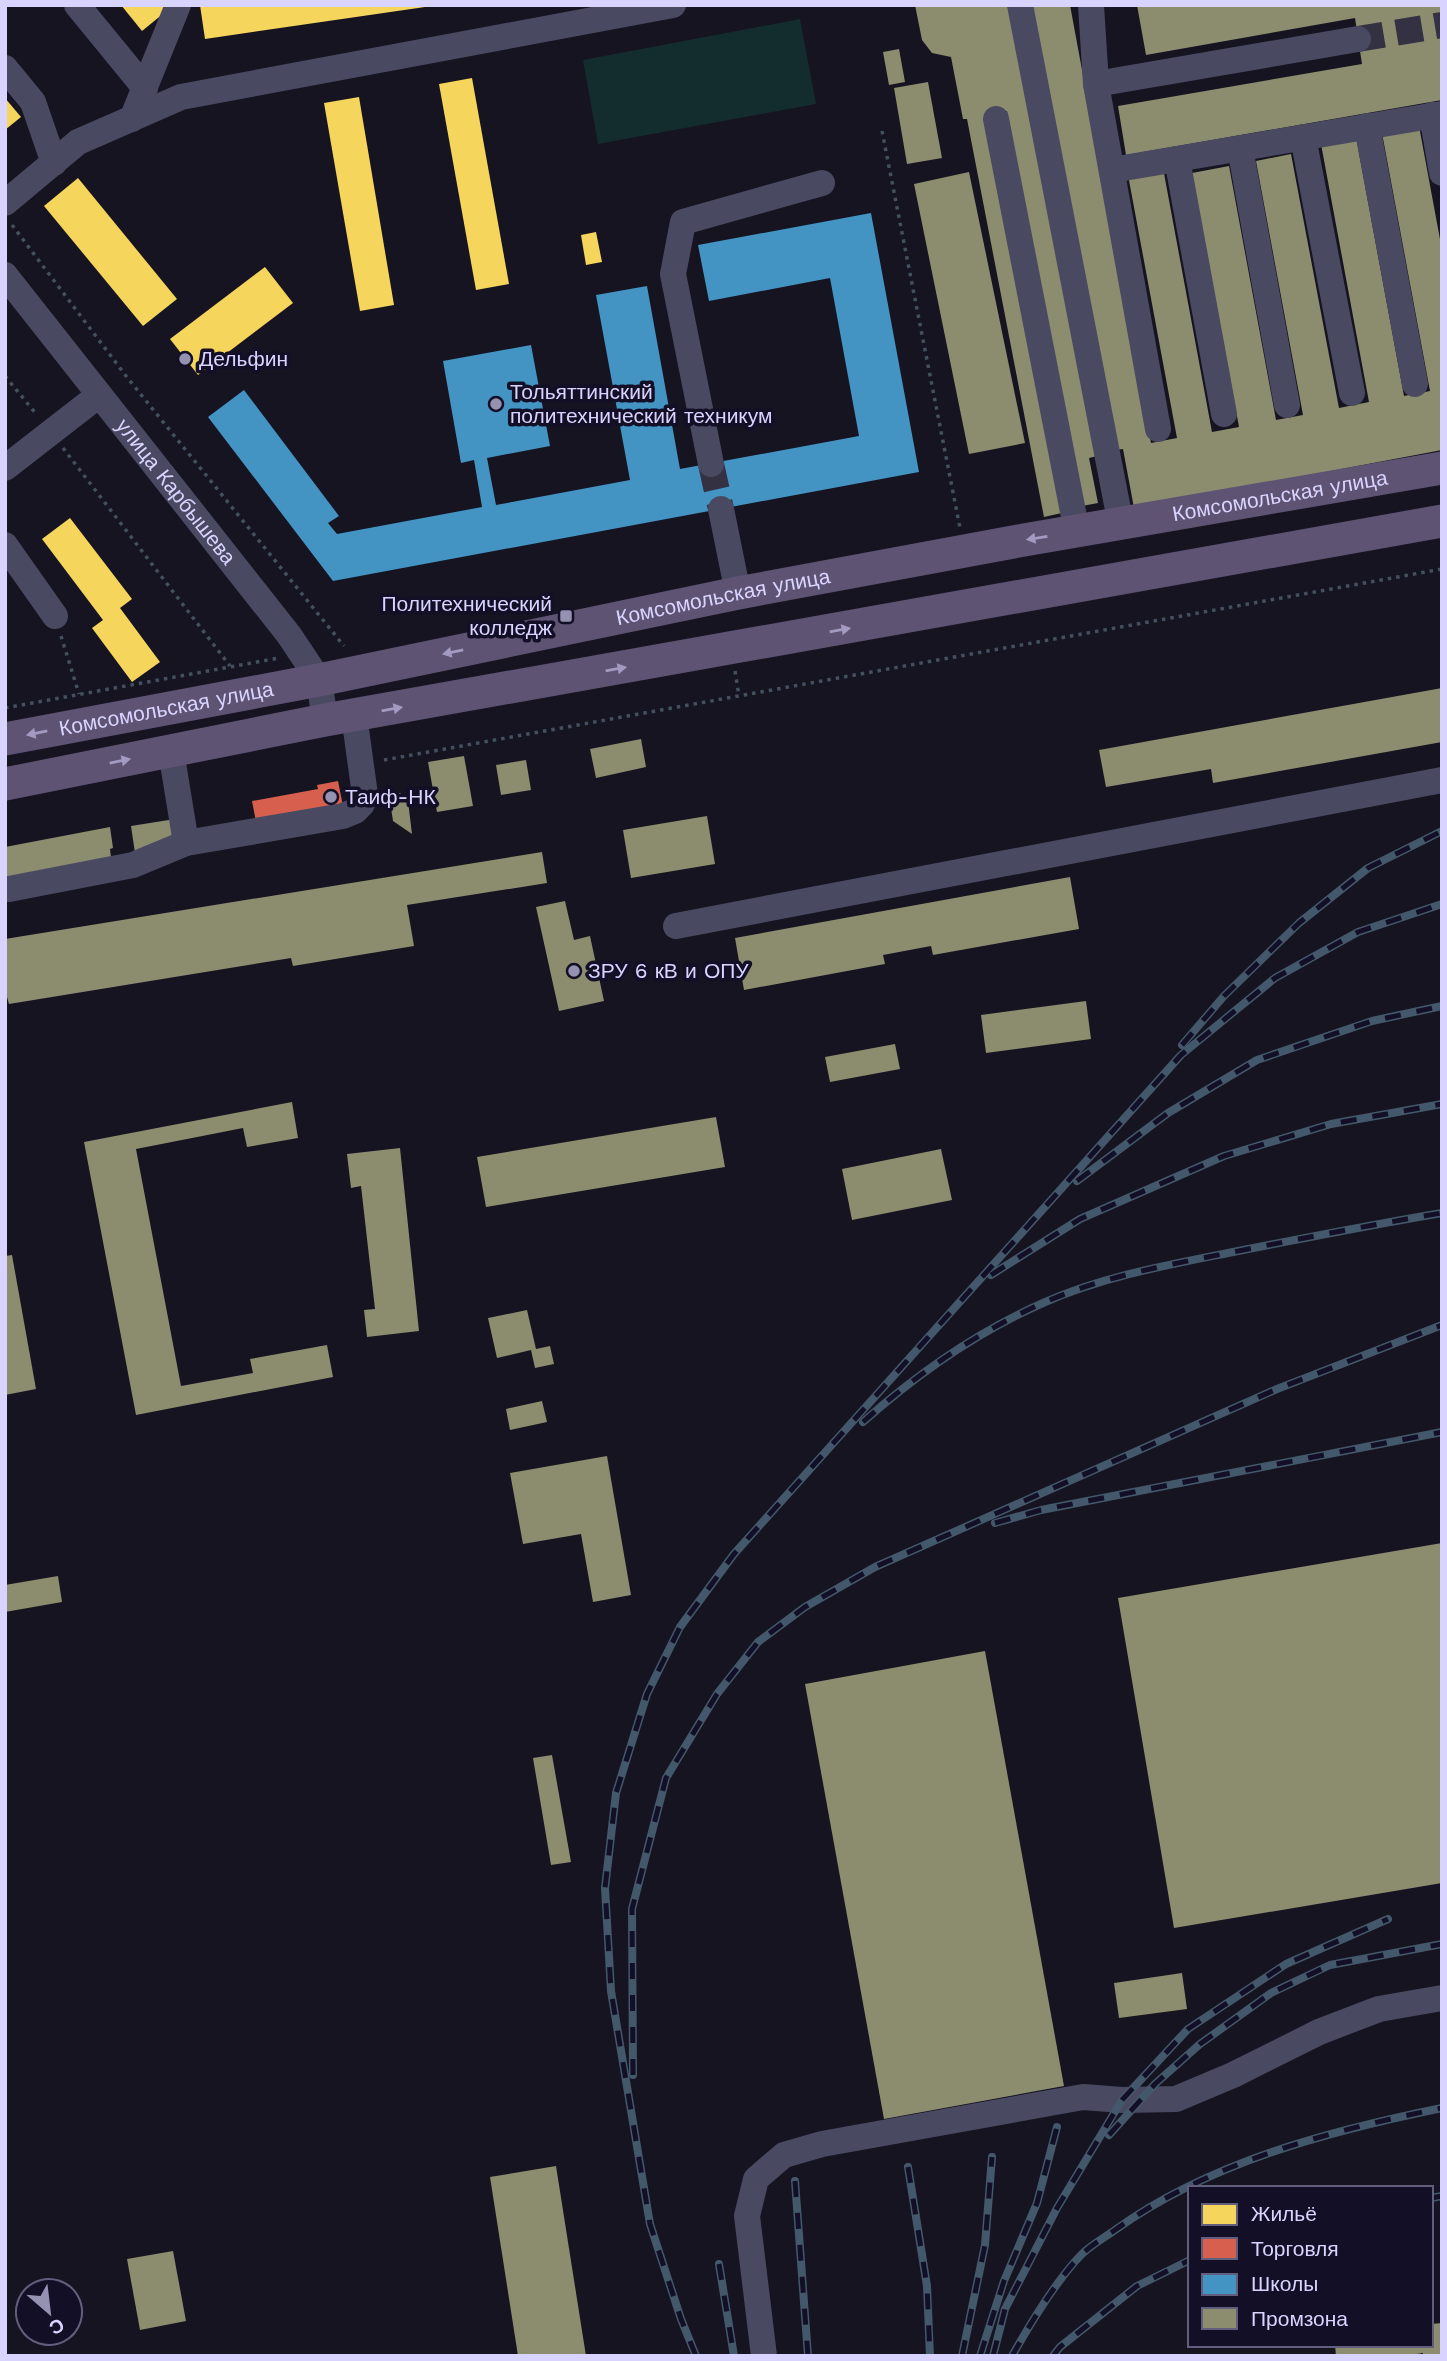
<svg xmlns="http://www.w3.org/2000/svg" width="1447" height="2361" font-family="'Work Sans',sans-serif">
  <style>
    .green { fill: #132c2d }
    .homes { fill: #f6d55c }
    .shops { fill: #d6604d }
    .schools { fill: #4393c3 }
    .industry { fill: #8c8c6e }
    .lines { fill: none; stroke-linecap: round; stroke-linejoin: round }
    .minor-tunnel { stroke: #333142; stroke-width: 26; stroke-dasharray: 26 13; stroke-linecap: butt }
    .path { stroke: #44505f; stroke-width: 3.5; stroke-dasharray: 3.5 5; stroke-linecap: butt }
    .minor { stroke: #4a4962; stroke-width: 26 }
    .major { stroke: #5e5373; stroke-width: 33 }
    .rail-casing { stroke: #43596b; stroke-width: 8 }
    .rail { stroke: #130f26; stroke-width: 5; stroke-dasharray: 16; stroke-linecap: butt }
    .oneway { fill: #a29ac0 }
    .poi-dot { fill: #9591b1; stroke: #130f26; stroke-width: 2.5 }
    .labels { text-anchor: middle; stroke-width: 7; stroke-linejoin: round; paint-order: stroke }
    .poi-label { font-size: 21px; fill: #d9d4ff; stroke: #130f26; text-anchor: start }
    .street-label { font-size: 21px; fill: #d9d4ff; stroke: #130f26 }
  </style>
  <rect width="100%" height="100%" fill="#161421"/>
  <path class="green" d="M800,19L816,104L598,144L583,60Z"/>
  <g class="homes">
    <path d="M121,5H167L169,9L142,31Z"/>
    <path d="M200,5H425V7L205,39Z"/>
    <path d="M472,78L509,284L476,290L439,84Z"/>
    <path d="M359,97L394,305L360,311L324,103Z"/>
    <path d="M5,98L21,117L5,130Z"/>
    <path d="M78,178L177,299L143,326L44,206Z"/>
    <path d="M596,232L602,262L586,265L581,235Z"/>
    <path d="M265,267L293,303L198,375L170,339Z"/>
    <path d="M70,518L132,599L120,608L160,662L132,682L92,628L103,620L42,539Z"/>
  </g>
  <path class="shops" d="M338,781L344,811L256,822L252,801L318,789L317,785Z"/>
  <path class="schools" d="M871,213L919,472L333,581L208,417L244,390L339,516L328,523L337,534L482,507L474,460L461,463L443,361L531,345L550,446L487,458L496,505L630,480L596,295L647,286L680,469L859,436L830,278L709,301L698,245Z"/>
  <g class="industry">
    <path d="M915,5H1011L1097,456L1089,458L1098,503L1082,506L1007,111L989,114L1066,512L1044,517L967,119H963L951,57L932,53L922,40Z"/>
    <path d="M1032,5H1070L1151,443L1177,438L1128,175L1163,168L1212,432L1239,427L1192,173L1229,166L1276,420L1303,415L1256,161L1291,154L1339,408L1369,402L1321,144L1356,137L1404,396L1430,391L1382,133L1419,126L1442,250V450L1134,508L1123,449L1115,450Z"/>
    <path d="M1137,5H1442V100L1126,155L1118,106L1362,64L1355,18L1146,55Z"/>
    <path d="M899,49L905,82L889,85L883,52Z"/>
    <path d="M928,82L942,158L907,164L894,88Z"/>
    <path d="M969,172L1025,443L969,454L914,184Z"/>
    <path d="M1442,688V742L1213,783L1211,769L1106,787L1099,750Z"/>
    <path d="M641,739L646,767L596,778L590,749Z"/>
    <path d="M464,756L473,806L437,812L428,762Z"/>
    <path d="M526,760L531,790L501,795L496,765Z"/>
    <path d="M400,793L408,801L412,834L393,821L389,795Z"/>
    <path d="M707,816L715,864L631,878L623,830Z"/>
    <path d="M175,819L178,838L135,853L131,826Z"/>
    <path d="M110,827L113,848L110,849L111,857L5,885V847Z"/>
    <path d="M542,852L547,883L407,905L414,946L293,966L291,958L9,1004L5,990V939Z"/>
    <path d="M1070,877L1079,929L933,955L931,946L883,955L885,964L744,990L735,938Z"/>
    <path d="M565,901L574,940L590,936L604,1001L559,1011L536,907Z"/>
    <path d="M1086,1001L1091,1039L986,1053L981,1015Z"/>
    <path d="M895,1044L900,1069L830,1082L825,1057Z"/>
    <path d="M292,1102L298,1138L247,1147L243,1128L136,1149L181,1386L253,1373L250,1359L327,1345L333,1377L136,1415L84,1142Z"/>
    <path d="M716,1117L725,1167L486,1207L477,1157Z"/>
    <path d="M400,1148L419,1331L367,1337L364,1310L375,1309L361,1186L351,1188L347,1154Z"/>
    <path d="M941,1149L952,1200L852,1220L842,1169Z"/>
    <path d="M12,1255L36,1389L5,1395V1256Z"/>
    <path d="M527,1310L536,1349L550,1346L554,1364L535,1368L531,1350L497,1358L488,1318Z"/>
    <path d="M542,1401L547,1422L510,1430L506,1409Z"/>
    <path d="M607,1456L631,1595L593,1602L581,1534L523,1544L510,1473Z"/>
    <path d="M1442,1543V1883L1174,1928L1118,1598Z"/>
    <path d="M58,1576L62,1602L5,1612V1585Z"/>
    <path d="M985,1651L1064,2086L884,2119L805,1684Z"/>
    <path d="M552,1755L571,1862L551,1865L533,1758Z"/>
    <path d="M1182,1973L1187,2009L1119,2018L1114,1983Z"/>
    <path d="M556,2166L586,2356H518L490,2177Z"/>
    <path d="M173,2251L186,2321L140,2330L127,2259Z"/>
    <path d="M1442,2323V2356H1423V2353L1405,2356H1336L1335,2345H1431V2324Z"/>
  </g>
  <g class="lines">
    <g class="minor-tunnel">
      <path d="M1358,39L1442,25"/>
      <path d="M711,464L721,509"/>
    </g>
    <g class="path">
      <path d="M882,131L960,528"/>
      <path d="M12,225L126,376L344,646"/>
      <path d="M5,376L37,415"/>
      <path d="M63,448L230,666"/>
      <path d="M61,636L79,694"/>
      <path d="M735,671L739,696"/>
      <path d="M5,708L279,658"/>
      <path d="M384,760L1442,569"/>
    </g>
    <g class="minor">
      <path d="M77,5L145,88"/>
      <path d="M1020,5L1121,525"/>
      <path d="M1091,5L1096,84L1358,39"/>
      <path d="M5,68L33,102L54,163"/>
      <path d="M1096,84L1158,429"/>
      <path d="M1432,115L1442,173"/>
      <path d="M132,119L178,5"/>
      <path d="M996,119L1077,532"/>
      <path d="M1367,126L1415,384"/>
      <path d="M1303,137L1352,393"/>
      <path d="M1240,148L1287,405"/>
      <path d="M1177,159L1224,414"/>
      <path d="M1112,170L1442,114"/>
      <path d="M5,203L78,142L181,97L673,5"/>
      <path id="s1" d="M5,275L289,635L319,680L325,720"/>
      <path d="M711,464L673,274L683,222L822,183"/>
      <path d="M5,468L99,395"/>
      <path d="M721,509L738,593"/>
      <path d="M5,545L55,616"/>
      <path d="M186,843L343,816L355,811L362,804L365,795L354,715"/>
      <path d="M9,889L133,865L186,843L171,751"/>
      <path d="M676,926L1442,780"/>
      <path d="M764,2356L747,2216L756,2179L784,2155L822,2144L1083,2097L1122,2100L1176,2099L1233,2075L1319,2032L1379,2009L1442,1998"/>
    </g>
    <g class="major">
      <path id="s2" d="M5,739L319,680L738,593L1024,540L1442,468"/>
      <path d="M5,784L325,720L1442,521"/>
    </g>
    <g class="rail-casing">
      <g id="rail">
        <path d="M1182,1045L1224,996L1299,923L1368,868L1442,831"/>
        <path d="M1077,1181L1168,1113L1257,1060L1372,1021L1442,1006"/>
        <path d="M991,1275L1080,1219L1224,1156L1331,1124L1442,1104"/>
        <path d="M863,1422C917,1374 977,1332 1043,1303C1101,1277 1167,1265 1228,1253C1299,1239 1370,1225 1442,1213"/>
        <path d="M995,1523L1041,1510L1442,1432"/>
        <path d="M633,2075L632,1909L666,1778L717,1694L758,1642L805,1607L875,1567L1277,1389L1442,1325"/>
        <path d="M1109,2135L1155,2084L1200,2044L1271,1993L1330,1965L1442,1944"/>
        <path d="M908,2167L927,2286L930,2356"/>
        <path d="M795,2181L808,2356"/>
        <path d="M1431,2198L1442,2196"/>
        <path d="M719,2264L734,2356"/>
        <path d="M696,2356L681,2319L650,2224L611,1991L605,1888L616,1793L647,1694L680,1627L734,1554L1181,1055L1275,978L1358,932L1442,904"/>
        <path d="M962,2356L985,2245L992,2157"/>
        <path d="M980,2356L1004,2281L1037,2203L1057,2127"/>
        <path d="M993,2356L1005,2309L1057,2208L1122,2100L1188,2029L1286,1964L1388,1919"/>
        <path d="M1012,2356C1030,2324 1056,2281 1081,2255C1091,2245 1104,2238 1115,2230C1210,2162 1329,2131 1442,2108"/>
        <path d="M1053,2356L1060,2347L1137,2286L1190,2260"/>
      </g>
    </g>
    <use href="#rail" class="rail"/>
  </g>
  <defs><path id="oneway-solid" d="M-6-.8H1V-3.2L6.5 0L1 3.2V.8H-6Z" transform="scale(1.75)"/></defs>
  <g class="oneway">
    <use href="#oneway-solid" transform="translate(1037 538) rotate(171)"/>
    <use href="#oneway-solid" transform="translate(840 630) rotate(-10)"/>
    <use href="#oneway-solid" transform="translate(453 652) rotate(168)"/>
    <use href="#oneway-solid" transform="translate(616 669) rotate(-10)"/>
    <use href="#oneway-solid" transform="translate(392 709) rotate(-10)"/>
    <use href="#oneway-solid" transform="translate(37 733) rotate(169)"/>
    <use href="#oneway-solid" transform="translate(120 761) rotate(-11)"/>
  </g>
  <g class="poi-dot">
    <circle cx="185" cy="359" r="7"/>
    <circle cx="496" cy="404" r="7"/>
    <rect x="559" y="609" width="14" height="14" rx="3.5"/>
    <circle cx="331" cy="797" r="7"/>
    <circle cx="574" cy="971" r="7"/>
  </g>
  <g class="labels">
    <g class="poi-label">
      <text x="199" y="366">Дельфин</text>
      <text x="510" y="399">Тольяттинский<tspan x="510" dy="24">политехнический техникум</tspan></text>
      <text x="552" y="611" text-anchor="end">Политехнический<tspan x="552" dy="24">колледж</tspan></text>
      <text x="345" y="804">Таиф-НК</text>
      <text x="588" y="978">ЗРУ 6 кВ и ОПУ</text>
    </g>
    <g class="street-label">
      <text dy="7" stroke="none"><textPath href="#s1" startOffset="276">улица Карбышева</textPath></text>
      <text dy="7" stroke="none"><textPath href="#s2" startOffset="1298">Комсомольская улица</textPath></text>
      <text dy="7" stroke="none"><textPath href="#s2" startOffset="732">Комсомольская улица</textPath></text>
      <text dy="7" stroke="none"><textPath href="#s2" startOffset="164">Комсомольская улица</textPath></text>
    </g>
  </g>
  <rect width="1447" height="2361" fill="none" stroke="#d9d4ff" stroke-width="14"/>
  <rect x="1188" y="2186" width="245" height="161" fill="#130f26" stroke="#625e7d" stroke-width="2"/>
  <rect x="1202" y="2204" width="35" height="21" fill="#f6d55c" stroke="#625e7d" stroke-width="2"/>
  <text x="1251" y="2221" font-size="21" fill="#d9d4ff">Жильё</text>
  <rect x="1202" y="2238" width="35" height="21" fill="#d6604d" stroke="#625e7d" stroke-width="2"/>
  <text x="1251" y="2256" font-size="21" fill="#d9d4ff">Торговля</text>
  <rect x="1202" y="2274" width="35" height="21" fill="#4393c3" stroke="#625e7d" stroke-width="2"/>
  <text x="1251" y="2291" font-size="21" fill="#d9d4ff">Школы</text>
  <rect x="1202" y="2308" width="35" height="21" fill="#8c8c6e" stroke="#625e7d" stroke-width="2"/>
  <text x="1251" y="2326" font-size="21" fill="#d9d4ff">Промзона</text>
  <g transform="translate(49 2312) rotate(152)"><circle r="33" fill="#130f26" stroke="#625e7d" stroke-width="2"/>
  <path d="M0-5L12 26L0 18L-12 26Z" fill="#9591b1"/>
  <text y="-10" font-size="19" font-weight="bold" text-anchor="middle" fill="#d9d4ff">С</text>
  </g>
</svg>
